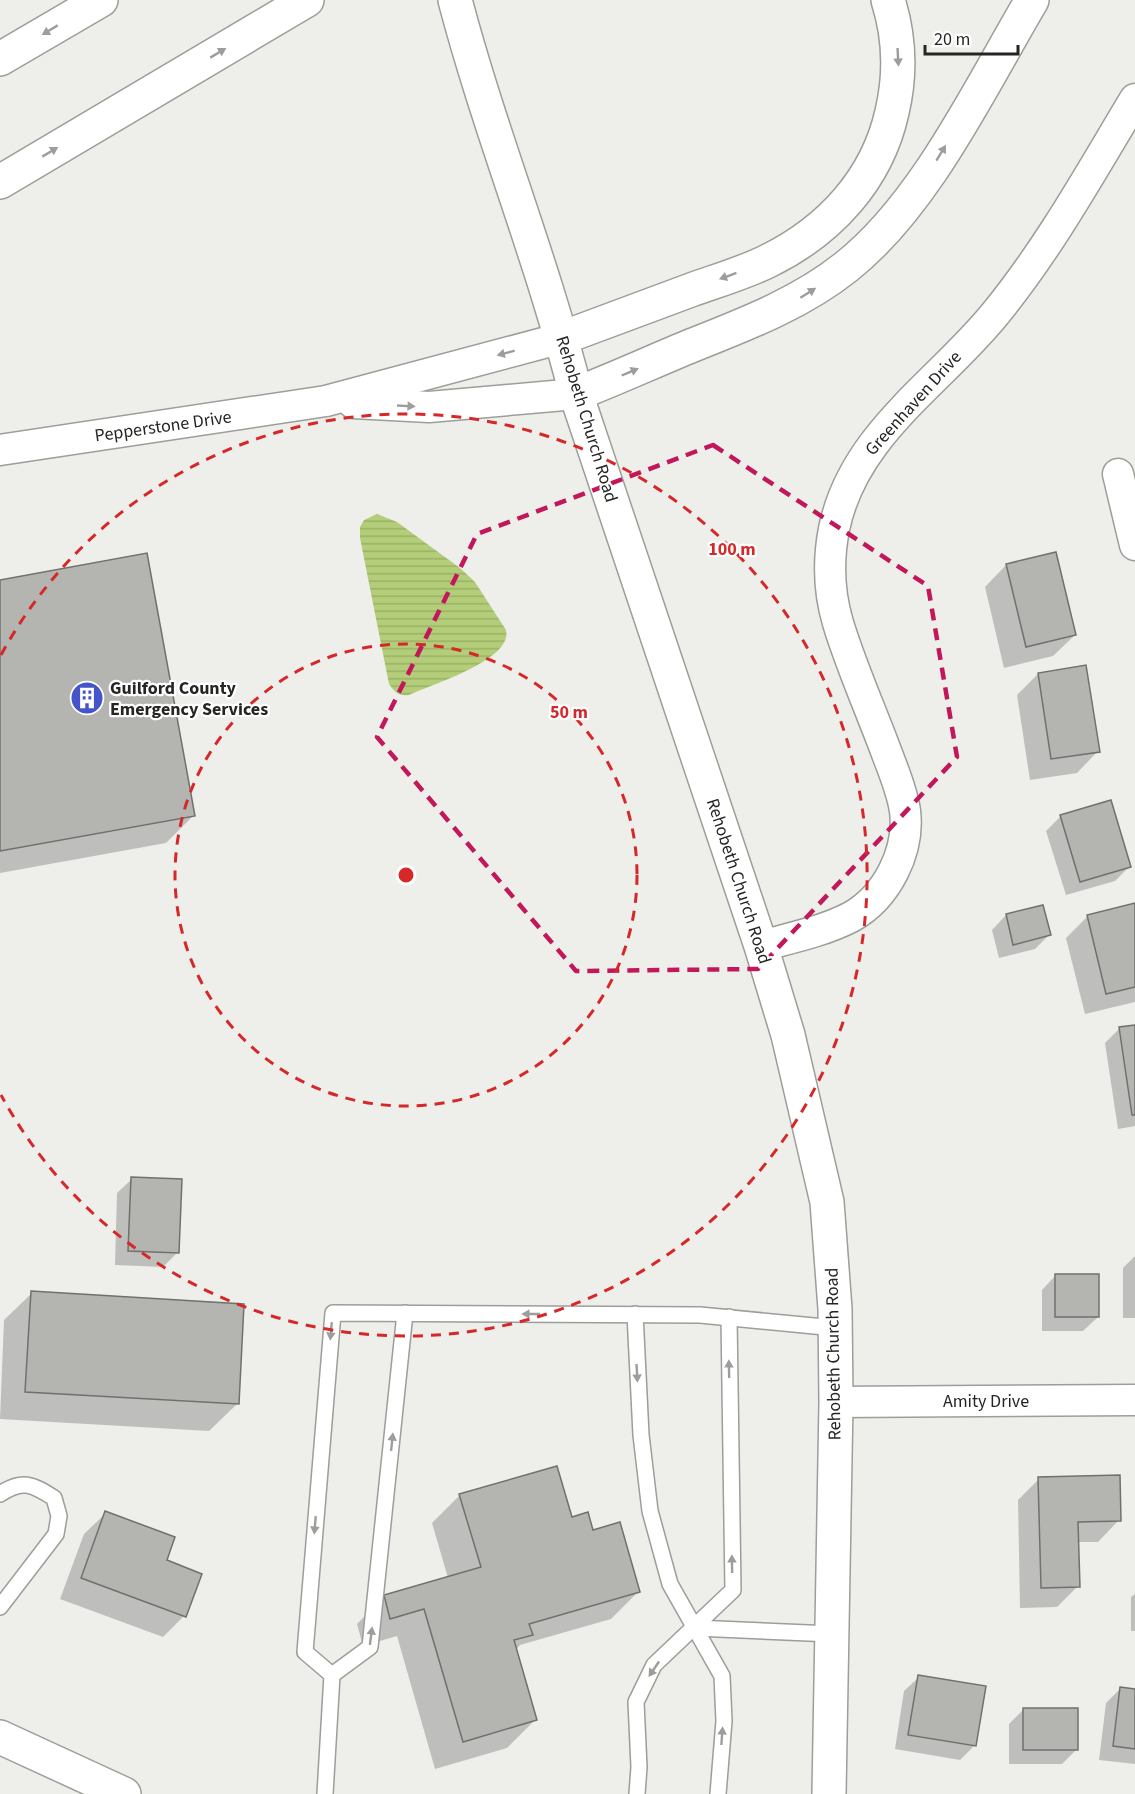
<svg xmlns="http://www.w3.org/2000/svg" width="1135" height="1794" font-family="'Source Sans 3',sans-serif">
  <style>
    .water { fill: url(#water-rules) }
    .shadow { fill: #0003 }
    .building { fill: #b4b5b1; stroke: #70716d; stroke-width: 1.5 }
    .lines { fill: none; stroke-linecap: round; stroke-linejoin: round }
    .service-casing { stroke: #9c9e99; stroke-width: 18 }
    .minor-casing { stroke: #9c9e99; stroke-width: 33 }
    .tertiary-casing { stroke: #9c9e99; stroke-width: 36 }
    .secondary-casing { stroke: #9c9e99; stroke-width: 36 }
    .motorway-casing { stroke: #9c9e99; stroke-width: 36 }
    .service { stroke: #fff; stroke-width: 15 }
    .minor { stroke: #fff; stroke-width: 30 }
    .tertiary { stroke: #fff; stroke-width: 33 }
    .secondary { stroke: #fff; stroke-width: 33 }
    .motorway { stroke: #fff; stroke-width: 33 }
    .oneway { fill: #9d9d9c }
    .marked { fill: none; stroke: #c2185b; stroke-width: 4.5; stroke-dasharray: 12 8; stroke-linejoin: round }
    .ring { fill: none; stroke: #d62828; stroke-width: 3; stroke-dasharray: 10 8 }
    .labels { text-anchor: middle; stroke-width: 4.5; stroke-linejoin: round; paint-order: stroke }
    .street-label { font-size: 18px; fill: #252523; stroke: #fff }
    .poi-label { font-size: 18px; font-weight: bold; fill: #252523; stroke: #fff; text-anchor: start }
    .centre { fill: #d62828; stroke: #fff; stroke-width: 3 }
    .ring-label { font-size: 18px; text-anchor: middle; font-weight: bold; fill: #d62828; stroke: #fff; stroke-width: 4.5; stroke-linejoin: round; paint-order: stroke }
  </style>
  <defs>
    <pattern id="water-rules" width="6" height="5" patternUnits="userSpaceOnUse" patternTransform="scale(1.5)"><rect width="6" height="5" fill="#b3cd78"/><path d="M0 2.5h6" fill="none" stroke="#9ab068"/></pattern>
  </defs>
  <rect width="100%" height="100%" fill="#eeefeb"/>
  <path class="water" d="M377,514L397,522L460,568L475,582L506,630C513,660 432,684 409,695C399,696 395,693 389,684L360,538V527L364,520Z"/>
  <g class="shadow">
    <path d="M1055,554L1075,635L1053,656L1004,668L985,587L1006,565Z"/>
    <path d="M0,581L194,815L166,843L0,873Z"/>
    <path d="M1038,674L1098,751L1077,773L1030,780L1017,695Z"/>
    <path d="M1061,816L1129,867L1115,881L1066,895L1046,831Z"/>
    <path d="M1135,905V1002L1085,1014L1066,938L1088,916Z"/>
    <path d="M1006,915L1049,935L1035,949L999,958L992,930Z"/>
    <path d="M1135,1027V1126L1118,1129L1105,1043L1119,1029Z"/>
    <path d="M132,1179L177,1253L163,1267L115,1265L117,1193Z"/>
    <path d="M1135,1256V1318H1123V1268Z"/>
    <path d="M1056,1275L1098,1317L1083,1331H1042V1290Z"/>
    <path d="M32,1293L237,1404L209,1431L0,1419L4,1320Z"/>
    <path d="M1039,1479L1119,1520L1098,1542H1077L1078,1586L1057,1607L1020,1608L1018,1500Z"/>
    <path d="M460,1495L571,1519L592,1532L639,1591L611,1619L520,1645L515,1651L535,1720L507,1748L435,1769L397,1636L363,1646L357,1624L384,1596L448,1578L432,1523Z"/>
    <path d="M106,1513L184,1616L163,1637L60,1599L84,1534Z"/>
    <path d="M1135,1594V1631H1131V1597Z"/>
    <path d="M919,1677L975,1745L960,1760L895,1749L904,1691Z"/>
    <path d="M1120,1689L1135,1690V1764L1099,1760L1106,1703Z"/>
    <path d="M1024,1709L1076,1750L1062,1764H1009V1724Z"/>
  </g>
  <g class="building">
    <path d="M1056,552L1076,635L1026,647L1006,564Z"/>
    <path d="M147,553L195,816L0,851V580Z"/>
    <path d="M1086,665L1100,752L1051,759L1038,673Z"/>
    <path d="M1111,800L1131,867L1080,882L1060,815Z"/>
    <path d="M1135,903V987L1106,994L1087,915Z"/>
    <path d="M1043,905L1051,935L1013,945L1006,914Z"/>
    <path d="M1135,1025V1115H1132L1119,1027Z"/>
    <path d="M131,1177L182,1179L179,1253L128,1251Z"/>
    <rect x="1055" y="1274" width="44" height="43"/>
    <path d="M31,1291L244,1304L239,1404L25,1392Z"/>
    <path d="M557,1466L572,1517L588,1512L593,1530L620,1522L640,1592L529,1624L533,1635L514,1640L537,1720L463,1742L424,1609L390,1619L384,1595L481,1567L459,1494Z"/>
    <path d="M1120,1475L1121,1521L1078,1522L1080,1587L1041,1588L1038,1477Z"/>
    <path d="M105,1511L175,1537L167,1560L202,1574L186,1617L81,1578Z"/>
    <path d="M918,1675L986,1686L976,1746L908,1735Z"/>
    <path d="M1120,1687L1135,1689V1749L1113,1746Z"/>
    <rect x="1023" y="1708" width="55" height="42"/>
  </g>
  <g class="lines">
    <g class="service-casing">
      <g id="service">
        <path d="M635,1314L641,1435L650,1511L670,1584L722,1676L724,1721L718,1794"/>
        <path d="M0,1494C22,1479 32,1484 54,1498L59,1516L56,1534L0,1607"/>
        <path d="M695,1628L832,1634"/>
        <path d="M332,1675L370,1647L405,1313"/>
        <path d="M325,1794L332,1675L305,1652L333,1313L700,1315L835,1328"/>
        <path d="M637,1794L639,1767L636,1702L654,1665L733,1590L729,1317"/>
      </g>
    </g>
    <g class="minor-casing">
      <g id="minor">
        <path d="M353,403L429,407L576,394"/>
        <path d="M0,450L326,401L562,338"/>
        <path d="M1118,474L1135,545"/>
        <path d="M761,946C791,938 824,931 851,917C887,897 910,851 905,811C902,790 893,770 886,751C870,708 851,666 838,623C829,593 828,560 834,529C853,435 938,384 995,314C1049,248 1091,172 1135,99"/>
        <path d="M836,1402L1135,1400"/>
      </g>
    </g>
    <g class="tertiary-casing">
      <path id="tertiary" d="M455,0C490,133 543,261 576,394L761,946L788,1035L827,1202L835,1309L836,1402L829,1794"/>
    </g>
    <g class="secondary-casing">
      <path id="secondary" d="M0,1737L124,1794"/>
    </g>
    <g class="motorway-casing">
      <g id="motorway">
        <path d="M0,59L101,0"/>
        <path d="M0,182L307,0"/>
        <path d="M562,338C605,322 648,306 691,290C716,281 744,273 768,261C829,231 877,180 892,112C901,74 900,38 888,0"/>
        <path d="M576,394C615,379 654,361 693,345C746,324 801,303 846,267C925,205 981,86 1032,0"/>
      </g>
    </g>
    <use href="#service" class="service"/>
    <use href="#minor" class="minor"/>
    <use href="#tertiary" class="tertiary"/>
    <use href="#secondary" class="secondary"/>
    <use href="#motorway" class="motorway"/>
  </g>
  <defs><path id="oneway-solid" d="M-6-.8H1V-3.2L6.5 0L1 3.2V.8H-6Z" transform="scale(1.5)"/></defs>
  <g class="oneway">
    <use href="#oneway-solid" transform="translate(50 30) rotate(149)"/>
    <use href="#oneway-solid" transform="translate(218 53) rotate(-31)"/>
    <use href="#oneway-solid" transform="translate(898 57) rotate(87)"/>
    <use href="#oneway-solid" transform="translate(50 152) rotate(-31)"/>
    <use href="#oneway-solid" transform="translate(941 153) rotate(-59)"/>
    <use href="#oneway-solid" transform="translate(728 276) rotate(160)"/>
    <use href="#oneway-solid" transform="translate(808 293) rotate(-32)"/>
    <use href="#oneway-solid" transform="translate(506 353) rotate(165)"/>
    <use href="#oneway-solid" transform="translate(630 372) rotate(-23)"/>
    <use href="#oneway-solid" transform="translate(406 406) rotate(3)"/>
    <use href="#oneway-solid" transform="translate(531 1314) rotate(-180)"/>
    <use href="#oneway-solid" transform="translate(331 1331) rotate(95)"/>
    <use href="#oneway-solid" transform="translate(729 1369) rotate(-91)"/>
    <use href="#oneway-solid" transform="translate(637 1373) rotate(87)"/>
    <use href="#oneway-solid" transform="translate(392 1442) rotate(-84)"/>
    <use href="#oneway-solid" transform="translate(315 1525) rotate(95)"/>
    <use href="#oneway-solid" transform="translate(732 1564) rotate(-91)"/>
    <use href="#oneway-solid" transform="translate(371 1636) rotate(-83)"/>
    <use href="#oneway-solid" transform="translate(654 1669) rotate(124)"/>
    <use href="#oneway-solid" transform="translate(722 1736) rotate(-86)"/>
  </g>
  <path class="marked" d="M713,445L928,586L957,757L758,969L576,971L377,737L477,534Z"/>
  <g class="ring">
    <circle cx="406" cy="875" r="231"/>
    <path d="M1 655A461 461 0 1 1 1 1095"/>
  </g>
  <defs>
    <g id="building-disc" transform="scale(1.725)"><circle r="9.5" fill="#4554c8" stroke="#fff"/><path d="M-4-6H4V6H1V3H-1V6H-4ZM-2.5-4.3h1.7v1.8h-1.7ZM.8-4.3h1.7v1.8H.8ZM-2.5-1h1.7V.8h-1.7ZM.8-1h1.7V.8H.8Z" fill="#fff"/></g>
  </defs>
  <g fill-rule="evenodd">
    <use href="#building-disc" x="87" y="698"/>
  </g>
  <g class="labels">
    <g class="street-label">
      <text transform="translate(913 403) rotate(-48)" y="6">Greenhaven Drive</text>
      <text transform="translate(587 419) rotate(73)" y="6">Rehobeth Church Road</text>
      <text transform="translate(163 426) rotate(-8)" y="6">Pepperstone Drive</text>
      <text transform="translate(739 881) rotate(72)" y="6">Rehobeth Church Road</text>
      <text transform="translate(833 1354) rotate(-91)" y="6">Rehobeth Church Road</text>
      <text x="986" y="1407">Amity Drive</text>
    </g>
    <g class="poi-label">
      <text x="110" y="694">Guilford County<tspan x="110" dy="21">Emergency Services</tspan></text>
    </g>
  </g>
  <circle cx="406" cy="875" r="9" class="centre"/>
  <g class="ring-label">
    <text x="732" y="555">100 m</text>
    <text x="569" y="718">50 m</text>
  </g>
  <path d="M925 45v9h93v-9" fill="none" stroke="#252523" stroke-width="3"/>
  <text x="934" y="45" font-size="18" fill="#252523" stroke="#ffffff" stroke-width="4.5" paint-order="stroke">20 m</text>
</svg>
